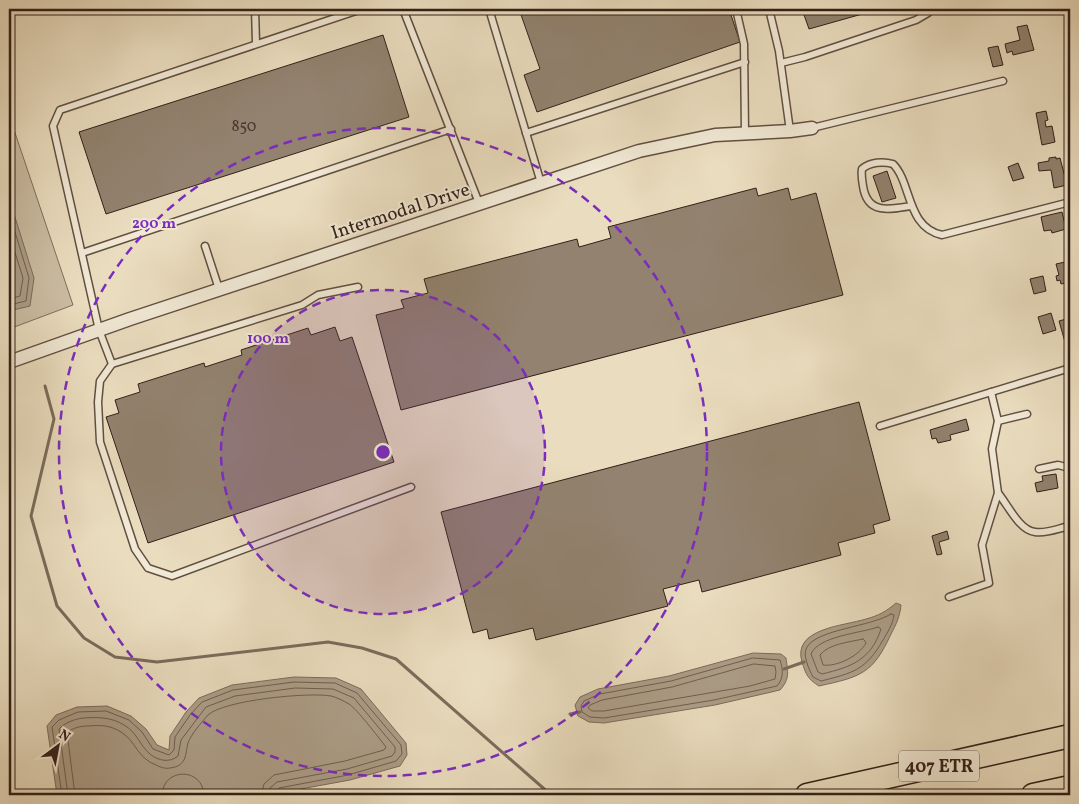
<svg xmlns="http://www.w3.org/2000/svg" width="1079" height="804" font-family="Vollkorn,serif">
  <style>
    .green { fill: #cbbda3; stroke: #7f6e5e }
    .water { fill: #ac9d87; stroke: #7c6b5b }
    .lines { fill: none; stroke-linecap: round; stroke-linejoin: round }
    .shore { stroke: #705e50; stroke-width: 1 }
    .stream { stroke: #7c6b5b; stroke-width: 3 }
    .building { fill: #92826f; stroke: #332019 }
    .service-casing { stroke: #614f42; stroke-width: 9 }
    .minor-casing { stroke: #614f42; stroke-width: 15 }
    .motorway-casing { stroke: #332019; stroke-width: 25 }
    .service { stroke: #f1e9d5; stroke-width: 6 }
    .minor { stroke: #f1e9d5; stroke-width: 12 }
    .motorway { stroke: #eaddbf; stroke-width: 22 }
    .ring { fill: none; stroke: #7b2cbf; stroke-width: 2.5; stroke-dasharray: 9 6 }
    .labels { text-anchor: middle; stroke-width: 4; stroke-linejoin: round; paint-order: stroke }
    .number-label { font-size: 16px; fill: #4b382e }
    .shield { fill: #f1e9d5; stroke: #6c5c51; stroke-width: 1 }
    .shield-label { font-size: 18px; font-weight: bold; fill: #332019 }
    .street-label { font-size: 19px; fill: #332019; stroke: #f1e9d5 }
    .centre { fill: #7b2cbf; stroke: #f1e9d5; stroke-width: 2.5 }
    .ring-label { font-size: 15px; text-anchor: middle; font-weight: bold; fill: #7b2cbf; stroke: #f1e9d5; stroke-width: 4; stroke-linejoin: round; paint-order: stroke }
  </style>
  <rect width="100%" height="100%" fill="#eaddbf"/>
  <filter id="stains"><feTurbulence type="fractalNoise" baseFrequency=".004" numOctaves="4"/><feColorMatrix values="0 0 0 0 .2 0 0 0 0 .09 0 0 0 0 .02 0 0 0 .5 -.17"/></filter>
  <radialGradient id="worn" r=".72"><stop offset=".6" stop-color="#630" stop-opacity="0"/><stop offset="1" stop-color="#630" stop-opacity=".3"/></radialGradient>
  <path class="green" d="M9,115L73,305L9,329Z"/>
  <g class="water">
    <path d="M9,198L34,278L30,306L9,311Z"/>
    <path d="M896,603L901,605C900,616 896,625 891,634C873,674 860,677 819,686C808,679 806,675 802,662C792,628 844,626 866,619C878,616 887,611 896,603Z"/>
    <path d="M753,653L781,654L786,658C788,672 790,679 780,690L715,705L604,723L589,722L578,716L575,705L580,697L598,689L669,676Z"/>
    <path d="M294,677L336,678L361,689L406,743L407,755L400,766L350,780L268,795H192L183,792L176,795H57L47,726L56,715L77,707L107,706L131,716L146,729L157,745L169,750L170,736L186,712L199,698L232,685Z"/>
  </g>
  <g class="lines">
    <g class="shore">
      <path d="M9,212L29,278L26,301L9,305"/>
      <path d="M9,233L23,278L20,296L9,299"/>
      <path d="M891,614L894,615C893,624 887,633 883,640C866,670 853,673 821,681L813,677C809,669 802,655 807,647C818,629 870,627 891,614Z"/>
      <path d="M878,627L881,629C871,660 851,667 822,674L818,672L811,654C818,636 862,633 878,627Z"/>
      <path d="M863,639L865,641L866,643C859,656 837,667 823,665L820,655C828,644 850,642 863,639Z"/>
      <path d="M753,658L780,660C783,669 784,678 777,686L714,700L604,718L590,717L582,712L581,706L584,701L600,694L671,681Z"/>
      <path d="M754,664L775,666L776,672L775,679L750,686L604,711H592L588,708L590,705L602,700L672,687Z"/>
      <path d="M62,795L52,727L59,720L78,712L106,711L129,720L142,732L153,749L169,755L174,750L175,737L190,715L202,702L233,690L294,682L335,683L357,693L401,745L402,754L396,761L348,775L279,788L276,791L275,795"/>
      <path d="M68,795L59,729C64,723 75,719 83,718C98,717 111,717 124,725C137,732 140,746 150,754C158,761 170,763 178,756L181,740L206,707L235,696L295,688L333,689L354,698L395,747V752L392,756L347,769L277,782L270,788L269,795"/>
      <path d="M75,795L67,733C72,728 80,726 88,726C100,725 110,725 121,732C136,741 137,758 156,765C160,767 165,769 170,768C187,766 185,755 188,743C191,734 202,722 208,715C224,700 309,692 331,696C336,697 344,701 349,704C358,710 378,737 386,747L384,750L345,761L274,775L264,784L261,795"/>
      <path d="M162,795C163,767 203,767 204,795"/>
    </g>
    <g class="stream">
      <path d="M45,386L54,419L31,516L57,606L84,638L115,657L157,662L328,642L362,648L396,659L550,794"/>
      <path d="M784,669L804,662"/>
      <path d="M570,714L580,712"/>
    </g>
  </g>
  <g class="building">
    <path d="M519,9H729L740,42L537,112L524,75L540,69Z"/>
    <path d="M802,9H880L809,29Z"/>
    <path d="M1027,25L1034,50L1013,55L1012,51L1007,53L1005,44L1020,40L1017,27Z"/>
    <path d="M383,35L409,117L106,214L79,132Z"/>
    <path d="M998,46L1003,65L993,67L988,48Z"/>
    <path d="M1046,111L1048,120L1045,121L1046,127L1052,126L1055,142L1042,145L1036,113Z"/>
    <path d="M1056,157V159L1060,158L1067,185L1054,188L1051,170L1039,171L1038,163L1049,161V158Z"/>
    <path d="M1018,163L1024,178L1013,181L1008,167Z"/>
    <path d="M887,171L896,198L882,202L873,176Z"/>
    <path d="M756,188L758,196L788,188L791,200L816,193L843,295L401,410L376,315L404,308L401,300L428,293L424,279L577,239L579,247L611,238L608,227Z"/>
    <path d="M1062,212L1066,229L1052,233L1051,230L1044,231L1041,217Z"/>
    <path d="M1070,261V282L1061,284L1060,280L1057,281L1056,276L1059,275L1056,264Z"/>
    <path d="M1043,276L1046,291L1034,294L1030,279Z"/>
    <path d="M1051,313L1056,330L1043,334L1038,317Z"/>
    <path d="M1070,318V341L1065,342L1059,321Z"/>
    <path d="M335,327L340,341L352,337L394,462L148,543L106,417L119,413L115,400L140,392L138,384L204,363L205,367L242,355L241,350L308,328L311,335Z"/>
    <path d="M859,402L890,520L873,525L875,533L838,543L841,555L702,592L699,580L663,589L668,606L536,640L533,628L489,639L487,629L473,633L441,512Z"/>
    <path d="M966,419L969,430L950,435L951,440L938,443L936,438L932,439L930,430Z"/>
    <path d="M1056,474L1058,488L1037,492L1035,483L1043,481L1042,476Z"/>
    <path d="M947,531L949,539L939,542L942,554L937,555L932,536Z"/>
  </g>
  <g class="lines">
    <g class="service-casing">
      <g id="service">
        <path d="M255,9L256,43"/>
        <path d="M362,9L60,110L53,126L99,330L112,364L100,381L98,402L100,442L135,549L148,568L172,576L411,487"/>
        <path d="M403,9L479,203"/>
        <path d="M489,9L541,183"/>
        <path d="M736,9L744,44L745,134"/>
        <path d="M769,9L779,51L790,131"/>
        <path d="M781,63L805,57L916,20L928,13L931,9"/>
        <path d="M812,128L1003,81"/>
        <path d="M526,133L745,62"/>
        <path d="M911,206C888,210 867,214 863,186C862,180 861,175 862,169C870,162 883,161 893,164C912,183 906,227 942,235L1070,202"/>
        <path d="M205,246L219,289"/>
        <path d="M82,253L451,129"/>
        <path d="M112,364L302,305L318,295L358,287"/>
        <path d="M998,421L1027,414"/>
        <path d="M880,426L1070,368"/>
        <path d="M1039,469L1058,465L1070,468"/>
        <path d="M998,493C1008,505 1019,530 1035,532C1047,534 1059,528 1070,526"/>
        <path d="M949,597L989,583L982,545L998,493L992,449L998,421L991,392"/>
      </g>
    </g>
    <g class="minor-casing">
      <path id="minor" d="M9,362L130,319L639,151L715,135L790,131L812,128"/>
    </g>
    <g class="motorway-casing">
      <g id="motorway">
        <path d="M807,795L1070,736"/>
        <path d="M1033,795L1070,787"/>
      </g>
    </g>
    <use href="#service" class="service"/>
    <use href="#minor" class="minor"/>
    <use href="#motorway" class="motorway"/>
  </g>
  <circle cx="383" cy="452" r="162" fill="#7b2cbf" fill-opacity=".12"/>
  <g class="ring">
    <circle cx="383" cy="452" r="162"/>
    <circle cx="383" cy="452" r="324"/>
  </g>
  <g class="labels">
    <g class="number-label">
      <text x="244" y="131">850</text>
    </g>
    <rect class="shield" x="899" y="750.5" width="80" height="31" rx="4"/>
    <g class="shield-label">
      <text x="939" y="772">407 ETR</text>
    </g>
    <g class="street-label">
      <text transform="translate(400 210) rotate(-18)" y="7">Intermodal Drive</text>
    </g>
  </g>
  <circle cx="383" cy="452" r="8" class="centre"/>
  <g class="ring-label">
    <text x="154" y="228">200 m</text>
    <text x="268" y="343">100 m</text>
  </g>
  <rect width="1079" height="804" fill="none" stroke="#eaddbf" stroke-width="30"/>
  <rect x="10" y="10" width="1059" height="784" fill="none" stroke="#332019" stroke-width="2.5"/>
  <rect x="15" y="15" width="1049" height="774" fill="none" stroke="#332019"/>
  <g transform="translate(58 746) rotate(32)" stroke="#f1e9d5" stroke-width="4" paint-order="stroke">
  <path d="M0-4L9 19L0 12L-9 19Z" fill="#332019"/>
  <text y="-8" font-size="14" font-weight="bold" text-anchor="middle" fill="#332019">N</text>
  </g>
  <rect width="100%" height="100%" filter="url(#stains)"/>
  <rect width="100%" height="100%" fill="url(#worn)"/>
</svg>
